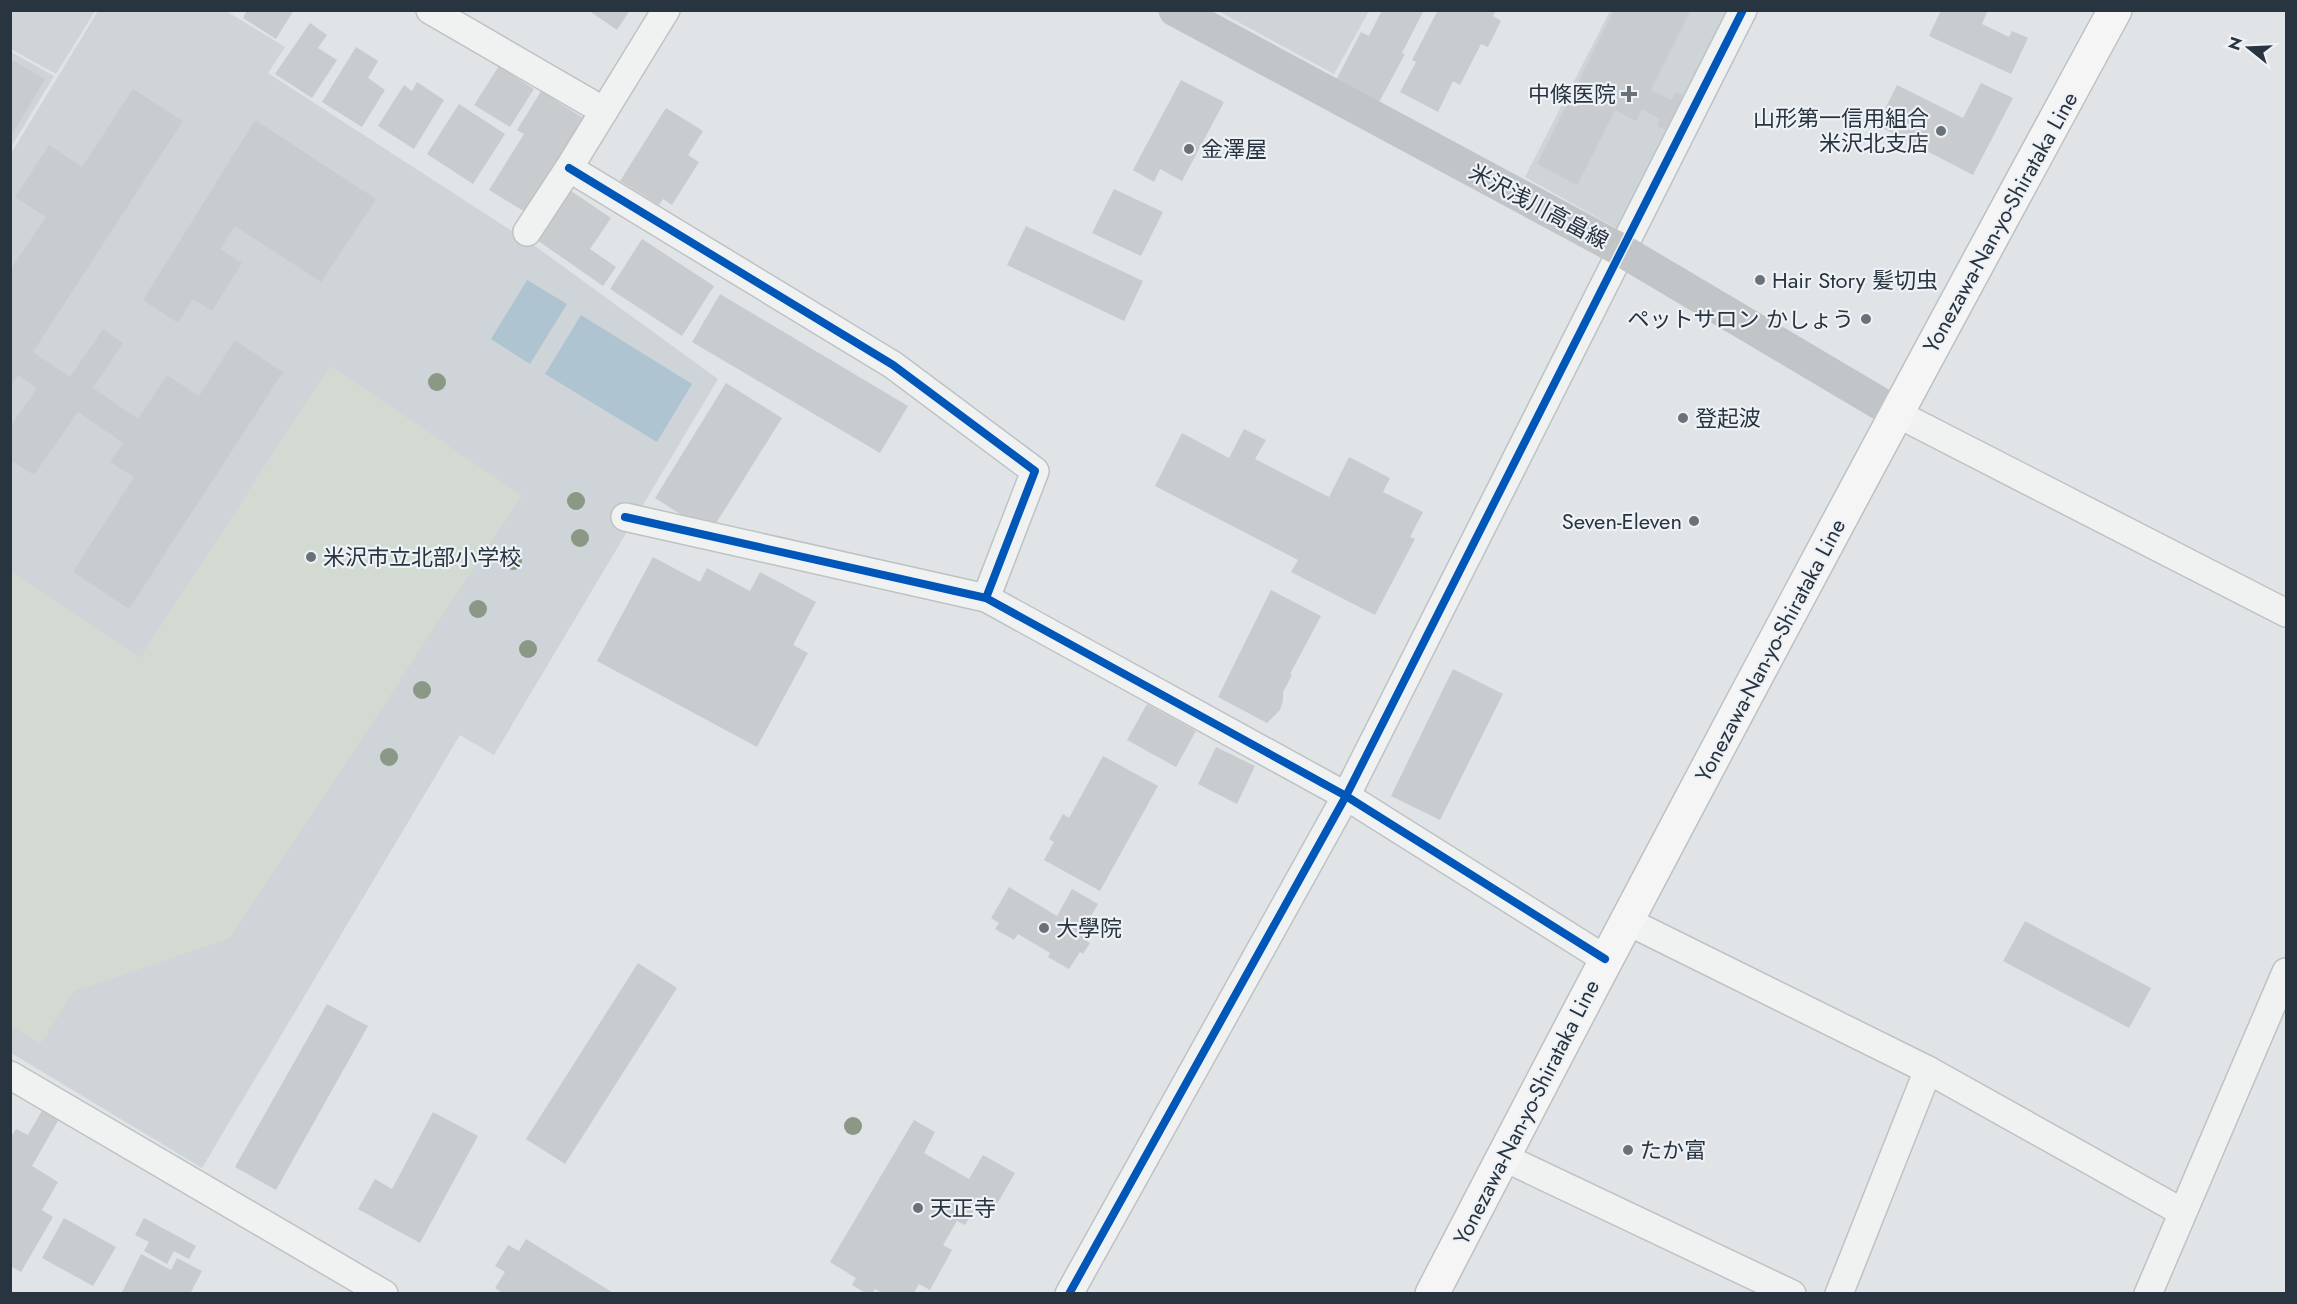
<svg xmlns="http://www.w3.org/2000/svg" width="2297" height="1304" font-family="Jost,'Noto Sans JP',sans-serif">
  <style>
    .built { fill: #cfd4d9 }
    .green { fill: #d3dad1 }
    .water { fill: #afc4d1 }
    .building { fill: #c9ccce }
    .lines { fill: none; stroke-linecap: round; stroke-linejoin: round }
    .minor-casing { stroke: #bfc2c4; stroke-width: 30 }
    .primary-casing { stroke: #bdc1c3; stroke-width: 36 }
    .minor { stroke: #f0f2f2; stroke-width: 27 }
    .secondary { stroke: #c2c5c8; stroke-width: 33 }
    .primary { stroke: #f5f5f6; stroke-width: 33 }
    .cycleway-casing { stroke: #eef2f6; stroke-width: 11 }
    .cycleway { stroke: #0057b8; stroke-width: 8 }
    .tree { fill: #8a9885 }
    .poi-dot { fill: #697279; stroke: #eef2f6; stroke-width: 2 }
    .labels { text-anchor: middle; stroke-width: 4.5; stroke-linejoin: round; paint-order: stroke }
    .poi-label { font-size: 22px; fill: #28343f; stroke: #eef2f6; text-anchor: start }
    .street-label { font-size: 22px; fill: #28343f; stroke: #eef2f6 }
  </style>
  <rect width="100%" height="100%" fill="#e1e4e6"/>
  <g class="built">
    <path d="M11,10H95V11L56,74L11,49Z"/>
    <path d="M98,11H226L285,47L268,73L535,246L718,379L494,755L460,735L202,1168L11,1053L10,155Z"/>
    <path d="M1218,11L1369,10V11L1334,74Z"/>
    <path d="M1610,11H1734L1618,229L1525,177Z"/>
    <path d="M11,52L54,76L11,147Z"/>
  </g>
  <path class="green" d="M330,366L522,495L230,938L75,991L40,1044L11,1026V572L140,658Z"/>
  <g class="water">
    <path d="M527,280L567,304L530,364L491,339Z"/>
    <path d="M581,315L692,384L657,442L545,374Z"/>
  </g>
  <g class="building">
    <path d="M247,10H294L276,39L243,18Z"/>
    <path d="M588,10H630L617,30Z"/>
    <path d="M1382,10H1424L1402,53L1405,54L1378,104L1335,82L1361,32L1369,36Z"/>
    <path d="M1438,10H1496L1493,16L1501,21L1488,47L1481,44L1460,85L1453,81L1438,112L1400,92L1416,62L1412,60Z"/>
    <path d="M1614,10H1691L1651,90L1671,100L1676,92L1683,95L1666,130L1657,126L1660,119L1642,109L1636,121L1615,110L1577,185L1537,164Z"/>
    <path d="M1941,10H1988L1982,24L2009,37L2012,31L2028,38L2011,74L1929,36Z"/>
    <path d="M310,23L327,35L318,48L337,60L312,98L275,74Z"/>
    <path d="M356,47L378,61L368,78L385,90L362,127L322,102Z"/>
    <path d="M10,59L45,79L10,138Z"/>
    <path d="M499,66L534,89L510,127L474,105Z"/>
    <path d="M1181,80L1224,102L1182,181L1160,169L1154,182L1133,170Z"/>
    <path d="M417,82L444,100L414,149L378,126L404,85L412,91Z"/>
    <path d="M1981,83L2013,98L1973,175L1877,125L1897,85L1963,118Z"/>
    <path d="M133,89L183,121L33,352L70,377L103,329L123,343L93,388L138,419L167,375L199,396L235,340L283,372L129,609L73,572L134,477L110,462L123,443L78,412L34,475L10,460V427L37,388L18,375L10,387V270L46,217L15,197L49,145L82,167Z"/>
    <path d="M541,91L588,121L530,215L489,190L524,134L517,130Z"/>
    <path d="M459,104L505,134L473,184L427,154Z"/>
    <path d="M666,108L703,131L688,155L699,162L672,205L663,199L659,205L620,181Z"/>
    <path d="M255,120L376,199L321,282L235,226L220,249L242,263L212,311L193,299L178,323L143,300Z"/>
    <path d="M1114,189L1163,212L1141,256L1092,233Z"/>
    <path d="M571,191L611,218L590,249L616,267L603,286L537,240Z"/>
    <path d="M1026,226L1143,281L1124,321L1007,265Z"/>
    <path d="M642,239L714,286L682,336L610,289Z"/>
    <path d="M720,294L908,406L880,453L692,342Z"/>
    <path d="M726,383L782,418L710,533L655,498Z"/>
    <path d="M1244,429L1266,440L1255,459L1329,497L1349,457L1390,478L1383,492L1423,512L1410,537L1415,539L1375,615L1291,572L1298,560L1155,486L1182,433L1229,458Z"/>
    <path d="M653,557L700,582L707,568L750,591L760,572L816,602L793,645L808,653L757,747L597,661Z"/>
    <path d="M1271,590L1321,616L1290,674L1292,675L1283,692V701L1280,710L1267,723L1218,697Z"/>
    <path d="M1453,669L1503,694L1440,820L1391,796Z"/>
    <path d="M1147,704L1196,731L1176,767L1127,740Z"/>
    <path d="M1216,747L1255,766L1237,804L1198,784Z"/>
    <path d="M1103,756L1158,786L1100,891L1044,860L1054,842L1049,839L1063,814L1069,818Z"/>
    <path d="M1009,887L1057,916L1072,889L1098,904L1086,925L1092,928L1085,940L1090,943L1083,954L1080,952L1069,969L1048,957L1050,953L1018,934L1014,940L995,929L999,923L991,918Z"/>
    <path d="M2025,921L2151,988L2129,1028L2003,961Z"/>
    <path d="M638,963L677,988L565,1164L526,1139Z"/>
    <path d="M327,1004L368,1026L276,1190L235,1167Z"/>
    <path d="M43,1109L59,1119L32,1166L58,1182L42,1210L53,1217L21,1272L10,1266V1138L16,1129L28,1135Z"/>
    <path d="M433,1112L478,1136L420,1243L358,1209L375,1179L392,1189Z"/>
    <path d="M914,1120L935,1132L924,1153L969,1179L983,1155L1015,1173L994,1209L986,1204L983,1210L976,1206L965,1225L957,1221L943,1245L952,1250L930,1290L919,1284L913,1294H884L875,1289L872,1294H867L852,1285L856,1278L830,1262Z"/>
    <path d="M64,1218L116,1247L93,1286L42,1258Z"/>
    <path d="M144,1218L196,1246L189,1259L174,1251L167,1264L144,1251L149,1242L135,1235Z"/>
    <path d="M526,1239L615,1294H504L495,1288L505,1272L495,1266L508,1245L519,1251Z"/>
    <path d="M141,1254L171,1270L177,1258L202,1271L190,1294H121Z"/>
  </g>
  <g class="lines">
    <g class="minor-casing">
      <g id="minor">
        <path d="M430,10L604,111"/>
        <path d="M569,168L893,365L1035,471L986,598"/>
        <path d="M527,232L569,168L666,10"/>
        <path d="M1896,413L2286,613"/>
        <path d="M625,517L986,598L1346,796L1605,959"/>
        <path d="M1627,921L1928,1070L2182,1212"/>
        <path d="M10,1075L384,1294"/>
        <path d="M1503,1157L1792,1294"/>
        <path d="M1069,1294L1346,796L1743,10"/>
        <path d="M1839,1294L1928,1070"/>
        <path d="M2148,1294L2286,972"/>
      </g>
    </g>
    <g class="primary-casing">
      <path id="primary" d="M1432,1294C1655,863 1883,436 2115,10"/>
    </g>
    <use href="#minor" class="minor"/>
    <path class="secondary" d="M1175,10L1621,250L1896,413"/>
    <use href="#primary" class="primary"/>
    <g class="cycleway-casing">
      <g id="cycleway">
        <path d="M569,168L893,365L1035,471L986,598"/>
        <path d="M625,517L986,598L1346,796L1605,959"/>
        <path d="M1069,1294L1346,796L1743,10"/>
      </g>
    </g>
    <use href="#cycleway" class="cycleway"/>
  </g>
  <g class="tree">
    <circle cx="437" cy="382" r="9"/>
    <circle cx="576" cy="501" r="9"/>
    <circle cx="580" cy="538" r="9"/>
    <circle cx="513" cy="561" r="9"/>
    <circle cx="478" cy="609" r="9"/>
    <circle cx="528" cy="649" r="9"/>
    <circle cx="422" cy="690" r="9"/>
    <circle cx="389" cy="757" r="9"/>
    <circle cx="853" cy="1126" r="9"/>
  </g>
  <g class="poi-dot">
    <path d="M1626 85h6v6h6v6h-6v6h-6v-6h-6v-6h6z"/>
    <circle cx="1941" cy="131" r="6"/>
    <circle cx="1189" cy="149" r="6"/>
    <circle cx="1760" cy="280" r="6"/>
    <circle cx="1866" cy="319" r="6"/>
    <circle cx="1683" cy="418" r="6"/>
    <circle cx="1694" cy="521" r="6"/>
    <circle cx="311" cy="557" r="6"/>
    <circle cx="1044" cy="928" r="6"/>
    <circle cx="1628" cy="1150" r="6"/>
    <circle cx="918" cy="1208" r="6"/>
  </g>
  <g class="labels">
    <g class="poi-label">
      <text x="1616" y="102" text-anchor="end">中條医院</text>
      <text x="1929" y="126" text-anchor="end">山形第一信用組合<tspan x="1929" dy="25">米沢北支店</tspan></text>
      <text x="1201" y="157">金澤屋</text>
      <text x="1772" y="288">Hair Story 髪切虫</text>
      <text x="1854" y="327" text-anchor="end">ペットサロン かしょう</text>
      <text x="1695" y="426">登起波</text>
      <text x="1682" y="529" text-anchor="end">Seven-Eleven</text>
      <text x="323" y="565">米沢市立北部小学校</text>
      <text x="1056" y="936">大學院</text>
      <text x="1640" y="1158">たか富</text>
      <text x="930" y="1216">天正寺</text>
    </g>
    <g class="street-label">
      <text transform="translate(1539 206) rotate(28)" y="8">米沢浅川高畠線</text>
      <text transform="translate(2000 222) rotate(-61)" y="8">Yonezawa-Nan-yo-Shirataka Line</text>
      <text transform="translate(1770 650) rotate(-62)" y="8">Yonezawa-Nan-yo-Shirataka Line</text>
      <text transform="translate(1526 1112) rotate(-63)" y="8">Yonezawa-Nan-yo-Shirataka Line</text>
    </g>
  </g>
  <rect width="2297" height="1304" fill="none" stroke="#28343f" stroke-width="24"/>
  <g transform="translate(2249 48) rotate(288)" stroke="#eef2f6" stroke-width="4.5" paint-order="stroke">
  <path d="M0-4.5L10 22L0 15L-10 22Z" fill="#28343f"/>
  <text y="-9" font-size="16" font-weight="bold" text-anchor="middle" fill="#28343f">N</text>
  </g>
</svg>
